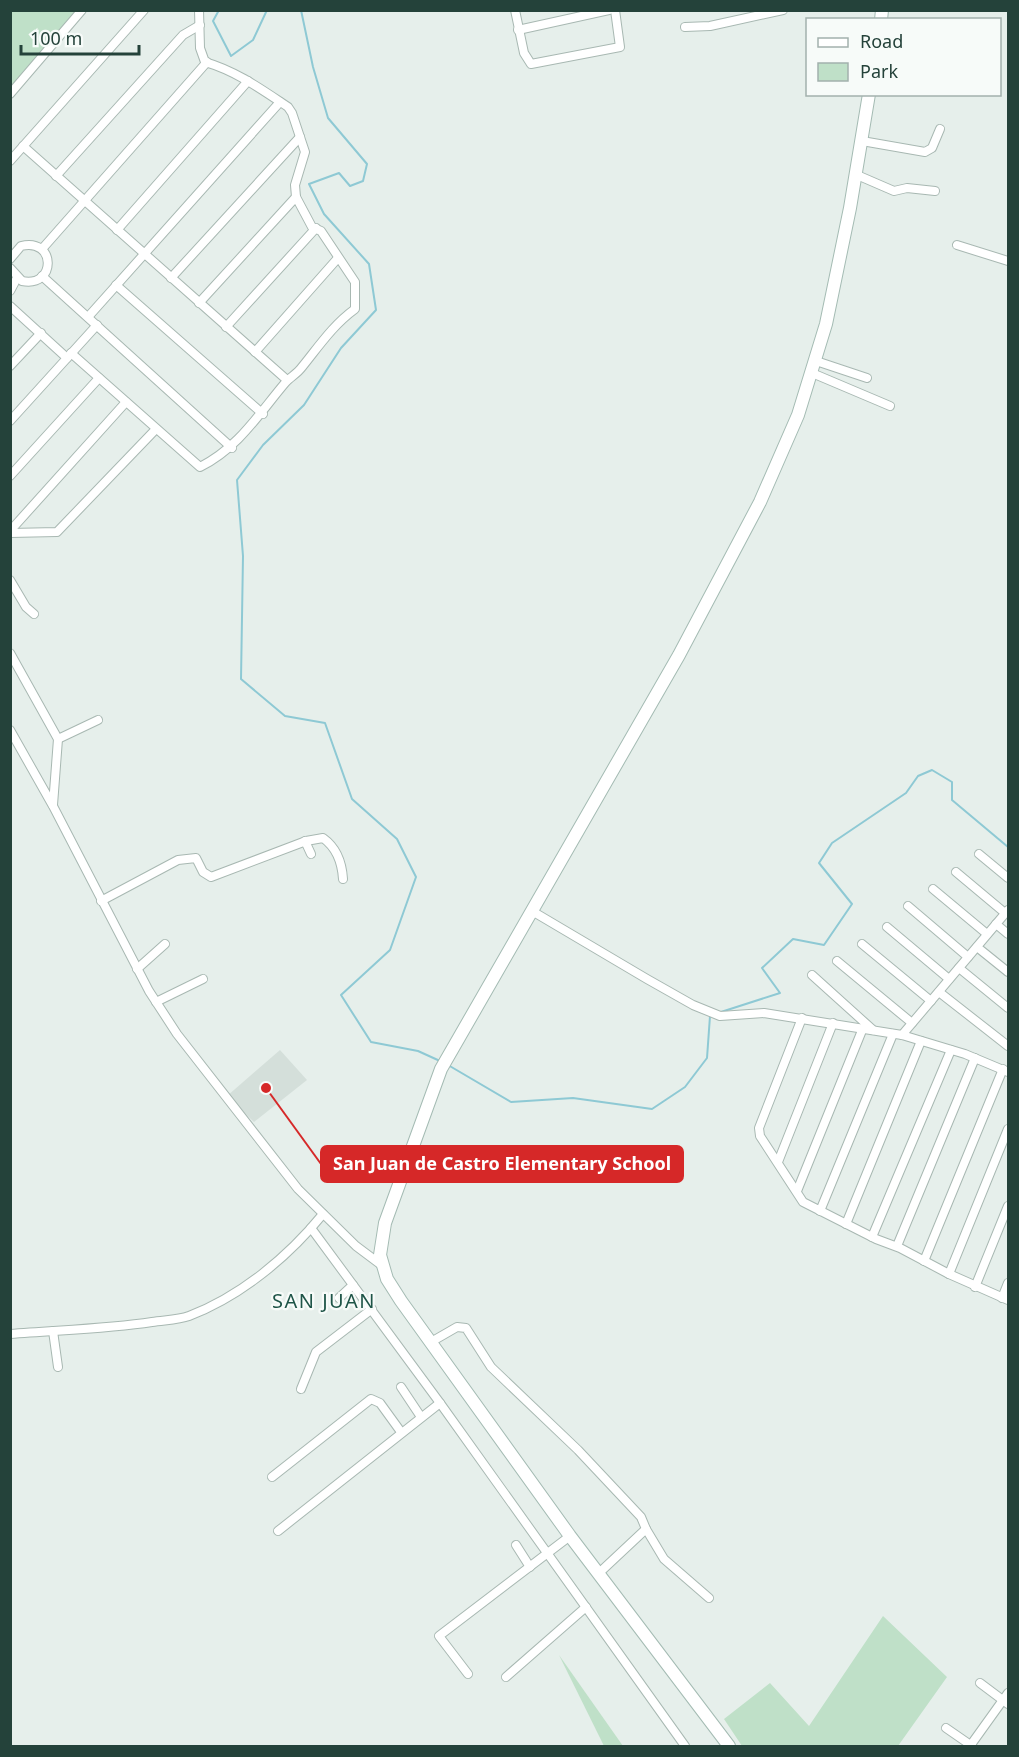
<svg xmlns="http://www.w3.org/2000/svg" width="1019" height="1757" font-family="'Noto Sans',sans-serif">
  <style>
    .built { fill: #d4dfda }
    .green { fill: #bfe0c8 }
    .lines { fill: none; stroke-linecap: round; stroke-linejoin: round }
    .stream { stroke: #8ec9d4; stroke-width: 2 }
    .street-casing { stroke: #a8b8b2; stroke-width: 10 }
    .secondary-casing { stroke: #a4bbb3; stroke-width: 14 }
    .street { stroke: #fff; stroke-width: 8 }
    .secondary { stroke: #fff; stroke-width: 12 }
    .labels { text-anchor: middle; stroke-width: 4.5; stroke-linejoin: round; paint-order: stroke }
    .quarter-label { font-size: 20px; letter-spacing: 1.5px; fill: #1f5548; stroke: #f7fbf9 }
    .leader { fill: none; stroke: #d62828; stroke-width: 2 }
    .callout-dot { fill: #d62828; stroke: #f7fbf9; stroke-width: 2 }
    .callout { fill: #d62828; stroke: #d62828; stroke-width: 2 }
    .callout-label { font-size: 18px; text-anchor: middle; font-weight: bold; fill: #fff }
  </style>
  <rect width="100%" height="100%" fill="#e6efeb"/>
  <path class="built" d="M280,1050L307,1080L254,1122L227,1096Z"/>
  <g class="green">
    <path d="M11,11H85L11,91Z"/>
    <path d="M883,1616L947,1677L898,1746H742L724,1719L770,1683L809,1726Z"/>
    <path d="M559,1655L623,1746H604Z"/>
  </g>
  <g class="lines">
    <g class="stream">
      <path d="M219,10L213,21L231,56L253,40L267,10"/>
      <path d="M301,10L313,67L328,118L367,164L363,181L350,186L339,173L309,184L324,214L369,264L376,310L341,348L304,405L263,445L237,480L243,556L241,679L285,716L325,723L352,799L397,839L416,877L390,950L341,995L371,1042L418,1051L440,1061"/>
      <path d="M721,1012L780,993L762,968L793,939L824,945L852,904L819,863L832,843L906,793L918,776L932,770L952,782V800L1008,847"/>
      <path d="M448,1065L511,1102L573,1098L652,1109L685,1087L707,1058L710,1016"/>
    </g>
    <g class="street-casing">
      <g id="street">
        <path d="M515,10L524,53L531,64L620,47L615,10"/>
        <path d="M685,27L710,26L783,10"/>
        <path d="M518,30L609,10"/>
        <path d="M10,94L82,10"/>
        <path d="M862,141L925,152L932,148L940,129"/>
        <path d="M23,146L287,380"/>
        <path d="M10,161L144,10"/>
        <path d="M857,175L894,191L907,188L935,191"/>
        <path d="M56,176L183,35L200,25"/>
        <path d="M117,230L248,81"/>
        <path d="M957,245L1008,261"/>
        <path d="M42,249L207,62"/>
        <path d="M10,259L21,246C56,237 57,288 22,281L10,268"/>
        <path d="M42,276L232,448"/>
        <path d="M171,278L300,137"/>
        <path d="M116,285L263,414"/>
        <path d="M10,291L17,278"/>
        <path d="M199,303L296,197"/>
        <path d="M10,306L67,358"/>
        <path d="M88,317L280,102"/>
        <path d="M226,327L316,228"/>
        <path d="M255,352L338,258"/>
        <path d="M71,353L200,467C238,448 258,415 285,383C290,377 297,374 302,367C319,346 333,325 355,309V282L321,231L312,227L296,197L295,185L305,152L292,113L288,107C261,89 236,71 205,62L200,48L199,10"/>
        <path d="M816,361L867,378"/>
        <path d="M10,366L41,333"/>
        <path d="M812,373L890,406"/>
        <path d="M10,421L97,325"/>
        <path d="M10,476L99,378"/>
        <path d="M10,531L126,402"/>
        <path d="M10,533L57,532L156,429"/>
        <path d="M10,580L26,607L34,614"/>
        <path d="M10,653L58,739L53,805"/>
        <path d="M10,730L53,806L149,991L177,1034L298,1189L356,1246L384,1267"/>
        <path d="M58,739L98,720"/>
        <path d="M305,841L311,854"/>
        <path d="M979,854L1008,878"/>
        <path d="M956,872L1005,913"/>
        <path d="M933,889L987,934"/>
        <path d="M101,901L178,860L196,858L203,872L211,877L306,841L323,838C337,848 342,863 343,879"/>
        <path d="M908,906L968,957"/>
        <path d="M532,911L647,979L693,1005L720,1016L764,1013L902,1035L965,1054L1008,1072"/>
        <path d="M996,924L1008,934"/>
        <path d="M887,927L949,979"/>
        <path d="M862,944L931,1001"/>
        <path d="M977,947L1008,972"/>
        <path d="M837,961L912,1023"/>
        <path d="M959,968L1008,1008"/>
        <path d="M137,969L165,944"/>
        <path d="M812,975L873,1030"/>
        <path d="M939,992L1008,1046"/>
        <path d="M156,1002L203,979"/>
        <path d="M802,1018L759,1128L760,1136L803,1202L876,1239L900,1248L949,1274L1008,1300"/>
        <path d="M902,1035L1008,910"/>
        <path d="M778,1162L833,1023"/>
        <path d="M797,1191L863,1028"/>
        <path d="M820,1211L893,1034"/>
        <path d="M846,1224L921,1041"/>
        <path d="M311,1228L440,1403L685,1746"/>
        <path d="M872,1237L951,1050"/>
        <path d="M897,1246L975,1058"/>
        <path d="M924,1261L1003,1069"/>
        <path d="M949,1274L1008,1129"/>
        <path d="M975,1287L1008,1206"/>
        <path d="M339,1298L353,1285"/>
        <path d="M1002,1298L1008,1283"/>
        <path d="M53,1331L58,1367"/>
        <path d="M10,1334C58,1330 106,1329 152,1322C164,1320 178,1320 189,1316C241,1296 288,1257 323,1214"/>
        <path d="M431,1342L457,1327L466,1328L491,1367L578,1450L641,1517L646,1529L599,1573"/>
        <path d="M401,1387L421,1417"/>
        <path d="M301,1389L316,1352L372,1309"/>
        <path d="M272,1477L371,1399L380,1403L401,1432"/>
        <path d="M646,1529L664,1559L709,1598"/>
        <path d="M278,1531L440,1403"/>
        <path d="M516,1545L530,1567"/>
        <path d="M468,1674L439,1636L570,1536"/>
        <path d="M506,1677L586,1607"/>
        <path d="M980,1683L1008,1704"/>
        <path d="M946,1728L972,1746"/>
        <path d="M970,1746L1008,1693"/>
      </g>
    </g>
    <g class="secondary-casing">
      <g id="secondary">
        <path d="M881,20L882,10"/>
        <path d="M729,1746L570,1536L401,1301L387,1279L380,1255L385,1223L441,1069L679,655L760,502L798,415L826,324L850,208L869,94"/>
      </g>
    </g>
    <use href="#street" class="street"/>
    <use href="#secondary" class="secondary"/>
  </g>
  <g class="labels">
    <g class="quarter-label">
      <text x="324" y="1308">SAN JUAN</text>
    </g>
  </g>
  <path class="leader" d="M266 1088L321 1164"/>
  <circle class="callout-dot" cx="266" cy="1088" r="6"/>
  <rect class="callout" x="321" y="1146" width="362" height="36" rx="6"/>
  <g class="callout-label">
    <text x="502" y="1170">San Juan de Castro Elementary School</text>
  </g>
  <rect width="1019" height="1757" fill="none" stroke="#24423a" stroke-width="24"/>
  <rect x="806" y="18" width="195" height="78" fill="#f7fbf9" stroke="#a3b1ad" stroke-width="1.5"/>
  <rect x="818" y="38" width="30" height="9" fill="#ffffff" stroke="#a3b1ad" stroke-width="1.5"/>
  <text x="860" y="48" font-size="18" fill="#24423a">Road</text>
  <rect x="818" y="63" width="30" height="18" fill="#bfe0c8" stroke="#a3b1ad" stroke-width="1.5"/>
  <text x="860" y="78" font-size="18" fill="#24423a">Park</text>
  <path d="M21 45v9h118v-9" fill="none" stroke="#24423a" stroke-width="3"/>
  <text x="30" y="45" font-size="18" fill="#24423a" stroke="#f7fbf9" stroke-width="4.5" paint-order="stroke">100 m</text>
</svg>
